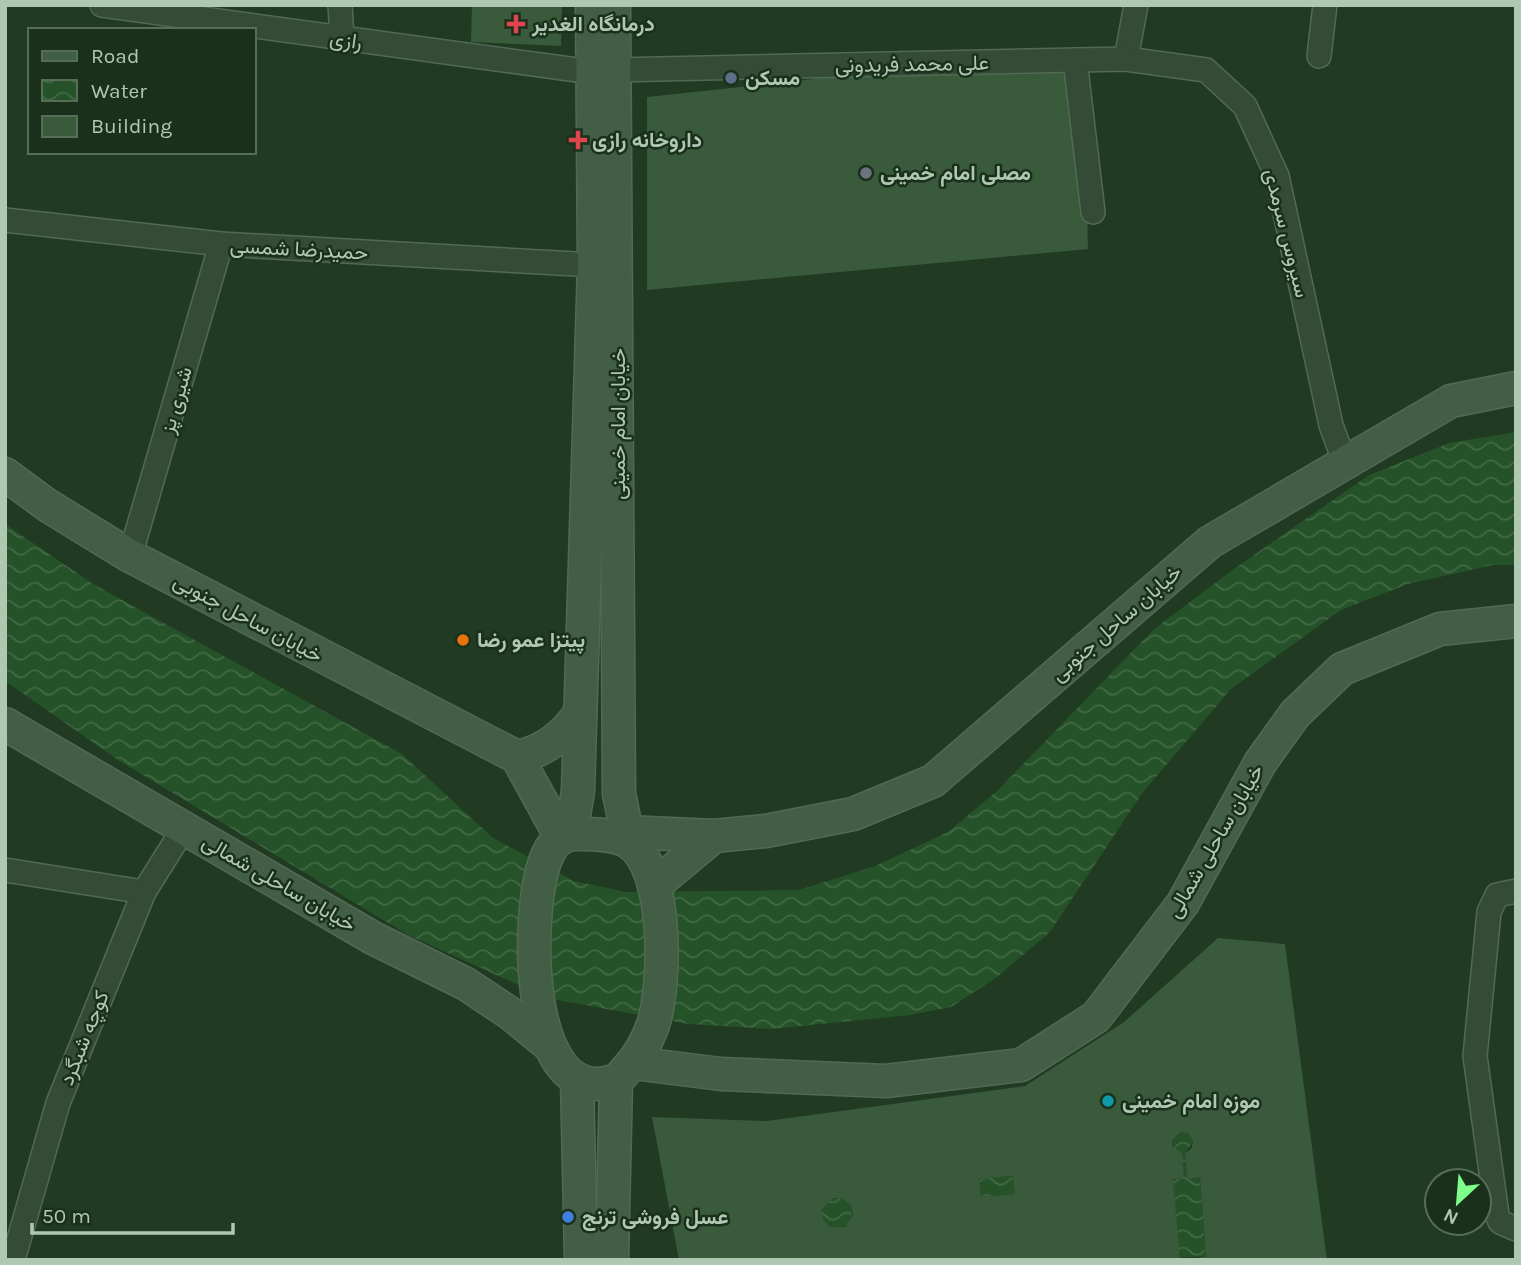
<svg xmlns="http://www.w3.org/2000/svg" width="1521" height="1265" font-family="Karla,Vazirmatn,sans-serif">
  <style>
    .water { fill: url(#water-waves) }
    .building { fill: #395a3b; fill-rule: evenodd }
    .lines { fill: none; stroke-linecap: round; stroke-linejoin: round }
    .street-casing { stroke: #526954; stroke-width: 26 }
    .secondary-casing { stroke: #526954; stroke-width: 35 }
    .street { stroke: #344c36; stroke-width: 23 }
    .secondary { stroke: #425f45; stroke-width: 32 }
    .health-dot { fill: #e0444e; stroke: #1a301b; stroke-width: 2.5 }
    .service-dot { fill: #5c6f8a; stroke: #1a301b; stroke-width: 2.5 }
    .worship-dot { fill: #6b7280; stroke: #1a301b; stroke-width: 2.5 }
    .food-dot { fill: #e8710a; stroke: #1a301b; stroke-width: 2.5 }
    .culture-dot { fill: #0f9aa8; stroke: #1a301b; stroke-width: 2.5 }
    .shop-dot { fill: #3f7fe0; stroke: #1a301b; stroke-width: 2.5 }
    .labels { text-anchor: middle; stroke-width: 5; stroke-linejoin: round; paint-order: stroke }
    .poi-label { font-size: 21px; font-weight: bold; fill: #afc8b2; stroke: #1a301b; text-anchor: start }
    .street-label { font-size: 21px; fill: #afc8b2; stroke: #1a301b }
  </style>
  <defs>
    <pattern id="water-waves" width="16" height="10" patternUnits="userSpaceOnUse" patternTransform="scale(1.75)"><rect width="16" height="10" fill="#255228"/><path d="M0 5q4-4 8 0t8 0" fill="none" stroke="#426945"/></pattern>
  </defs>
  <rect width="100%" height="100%" fill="#203b22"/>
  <g class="water">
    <path d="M1516,432V565H1493L1408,584L1341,610L1231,689L1143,792L1050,932L997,977L951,1007L910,1015L771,1029L688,1024L547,998L410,936L118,760L5,681V524L93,584L402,754L493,838L574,881L626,892L799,890L875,866L948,832L998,790L1154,629L1231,571L1369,475L1449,443Z"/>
    <path d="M1181,1132L1188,1133L1193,1142L1185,1153L1187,1178L1200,1177L1206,1256L1179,1258L1173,1179L1184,1178L1172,1140Z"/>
    <path d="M1013,1176L1015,1194L981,1197L979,1179Z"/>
    <circle cx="837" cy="1213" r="15"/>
  </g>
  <g class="building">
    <path d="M472,5H562L561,46L471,42Z"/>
    <path d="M1083,50L1088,249L647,290V97Z"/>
    <path d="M1218,938L1285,944L1327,1260H1187L1206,1256L1200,1177L1187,1179L1185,1153L1191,1149L1193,1142L1188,1133L1181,1132L1172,1140L1173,1147L1182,1153L1184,1178L1173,1179L1180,1260H679L652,1117L767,1121L1025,1086L1124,1022ZM1013,1176L1015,1194L981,1197L979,1179ZM833,1198L843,1199L851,1206L853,1215L845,1227H830L823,1219L822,1209Z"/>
  </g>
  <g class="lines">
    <g class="street-casing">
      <g id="street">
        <path d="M102,5L592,72"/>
        <path d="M340,5L342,39"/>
        <path d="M1319,56L1325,5"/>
        <path d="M1126,59L1136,5"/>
        <path d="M1075,60L1093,212"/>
        <path d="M613,70L1126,59L1206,70L1245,106L1277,176L1331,425L1345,463"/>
        <path d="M5,220L221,244L594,265"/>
        <path d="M130,556L221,244"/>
        <path d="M5,870L144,892"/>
        <path d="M1516,891L1497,895L1489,912L1475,1056L1497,1215L1500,1222L1516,1229"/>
        <path d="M13,1260L58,1103L144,892L184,828"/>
      </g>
    </g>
    <g class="secondary-casing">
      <g id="secondary">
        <path d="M614,5L619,794L629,842"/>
        <path d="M5,474L47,505L130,556L517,757L561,837"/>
        <path d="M5,724L373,938L466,984L511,1014L550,1046"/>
        <path d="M517,757C545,751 564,736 580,713"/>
        <path d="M627,832L714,836L766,831L853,814L933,781L1210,542L1451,401L1516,388"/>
        <path d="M571,834L578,791L594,265L592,5"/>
        <path d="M571,834C588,834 613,833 628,842C669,867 666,985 653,1025C647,1041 638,1058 626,1070C623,1074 619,1079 614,1081C521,1111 525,901 548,854C553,843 560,837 571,834Z"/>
        <path d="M654,886L714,836"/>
        <path d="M633,1063L721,1074L886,1081L1021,1065L1096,1017L1183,903L1260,763L1295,714L1342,669L1440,629L1516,621"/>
        <path d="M577,1079L581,1260"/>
        <path d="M612,1260L616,1080"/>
      </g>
    </g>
    <use href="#street" class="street"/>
    <use href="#secondary" class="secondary"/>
  </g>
  <g class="health-dot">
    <path d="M512.5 13.5h7v7h7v7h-7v7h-7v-7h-7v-7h7z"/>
    <path d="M574.5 129.5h7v7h7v7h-7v7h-7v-7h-7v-7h7z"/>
  </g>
  <circle class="service-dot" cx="731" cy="78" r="7"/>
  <circle class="worship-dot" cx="866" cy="173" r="7"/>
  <circle class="food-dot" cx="463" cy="640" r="7"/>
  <circle class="culture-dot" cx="1108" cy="1101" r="7"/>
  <circle class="shop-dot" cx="568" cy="1217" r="7"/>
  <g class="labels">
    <g class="poi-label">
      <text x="532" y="31">درمانگاه الغدیر</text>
      <text x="745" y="85">مسکن</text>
      <text x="592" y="147">داروخانه رازی</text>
      <text x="880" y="180">مصلی امام خمینی</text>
      <text x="477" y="647">پیتزا عمو رضا</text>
      <text x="1122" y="1108">موزه امام خمینی</text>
      <text x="582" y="1224">عسل فروشی ترنج</text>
    </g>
    <g class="street-label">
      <text transform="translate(346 40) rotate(8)" y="7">رازی</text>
      <text transform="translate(912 64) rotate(-1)" y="7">علی محمد فریدونی</text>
      <text transform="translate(1287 233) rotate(76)" y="7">سیروس سرمدی</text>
      <text transform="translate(299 249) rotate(3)" y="7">حمیدرضا شمسی</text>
      <text transform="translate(176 400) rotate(-74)" y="7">شیری پز</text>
      <text transform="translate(618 424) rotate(-90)" y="7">خیابان امام خمینی</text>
      <text transform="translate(248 618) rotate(28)" y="7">خیابان ساحل جنوبی</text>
      <text transform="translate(1116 623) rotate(-41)" y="7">خیابان ساحل جنوبی</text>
      <text transform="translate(1215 841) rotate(-60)" y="7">خیابان ساحلی شمالی</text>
      <text transform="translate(279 883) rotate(30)" y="7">خیابان ساحلی شمالی</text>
      <text transform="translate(84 1038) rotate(-68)" y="7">کوچه شبگرد</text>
    </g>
  </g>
  <rect width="1521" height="1265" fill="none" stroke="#afc8b2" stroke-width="14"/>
  <rect x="28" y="28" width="228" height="126" fill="#1a301b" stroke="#566d57" stroke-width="2"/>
  <rect x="42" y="51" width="35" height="10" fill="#425f45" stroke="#566d57" stroke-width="2"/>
  <text x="91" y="63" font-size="21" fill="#afc8b2">Road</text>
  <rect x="42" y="80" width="35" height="21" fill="url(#water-waves)" stroke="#566d57" stroke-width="2"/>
  <text x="91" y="98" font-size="21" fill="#afc8b2">Water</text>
  <rect x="42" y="116" width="35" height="21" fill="#395a3b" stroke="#566d57" stroke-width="2"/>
  <text x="91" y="133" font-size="21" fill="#afc8b2">Building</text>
  <g transform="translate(1458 1202) rotate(206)"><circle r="33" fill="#1a301b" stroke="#566d57" stroke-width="2"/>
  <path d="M0-5L12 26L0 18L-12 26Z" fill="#7efe8a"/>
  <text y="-10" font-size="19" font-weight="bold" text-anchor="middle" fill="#afc8b2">N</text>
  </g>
  <path d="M32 1223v10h201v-10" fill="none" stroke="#afc8b2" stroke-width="3.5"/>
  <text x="42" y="1223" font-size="21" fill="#afc8b2" stroke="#1a301b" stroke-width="5" paint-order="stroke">50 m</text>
</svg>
